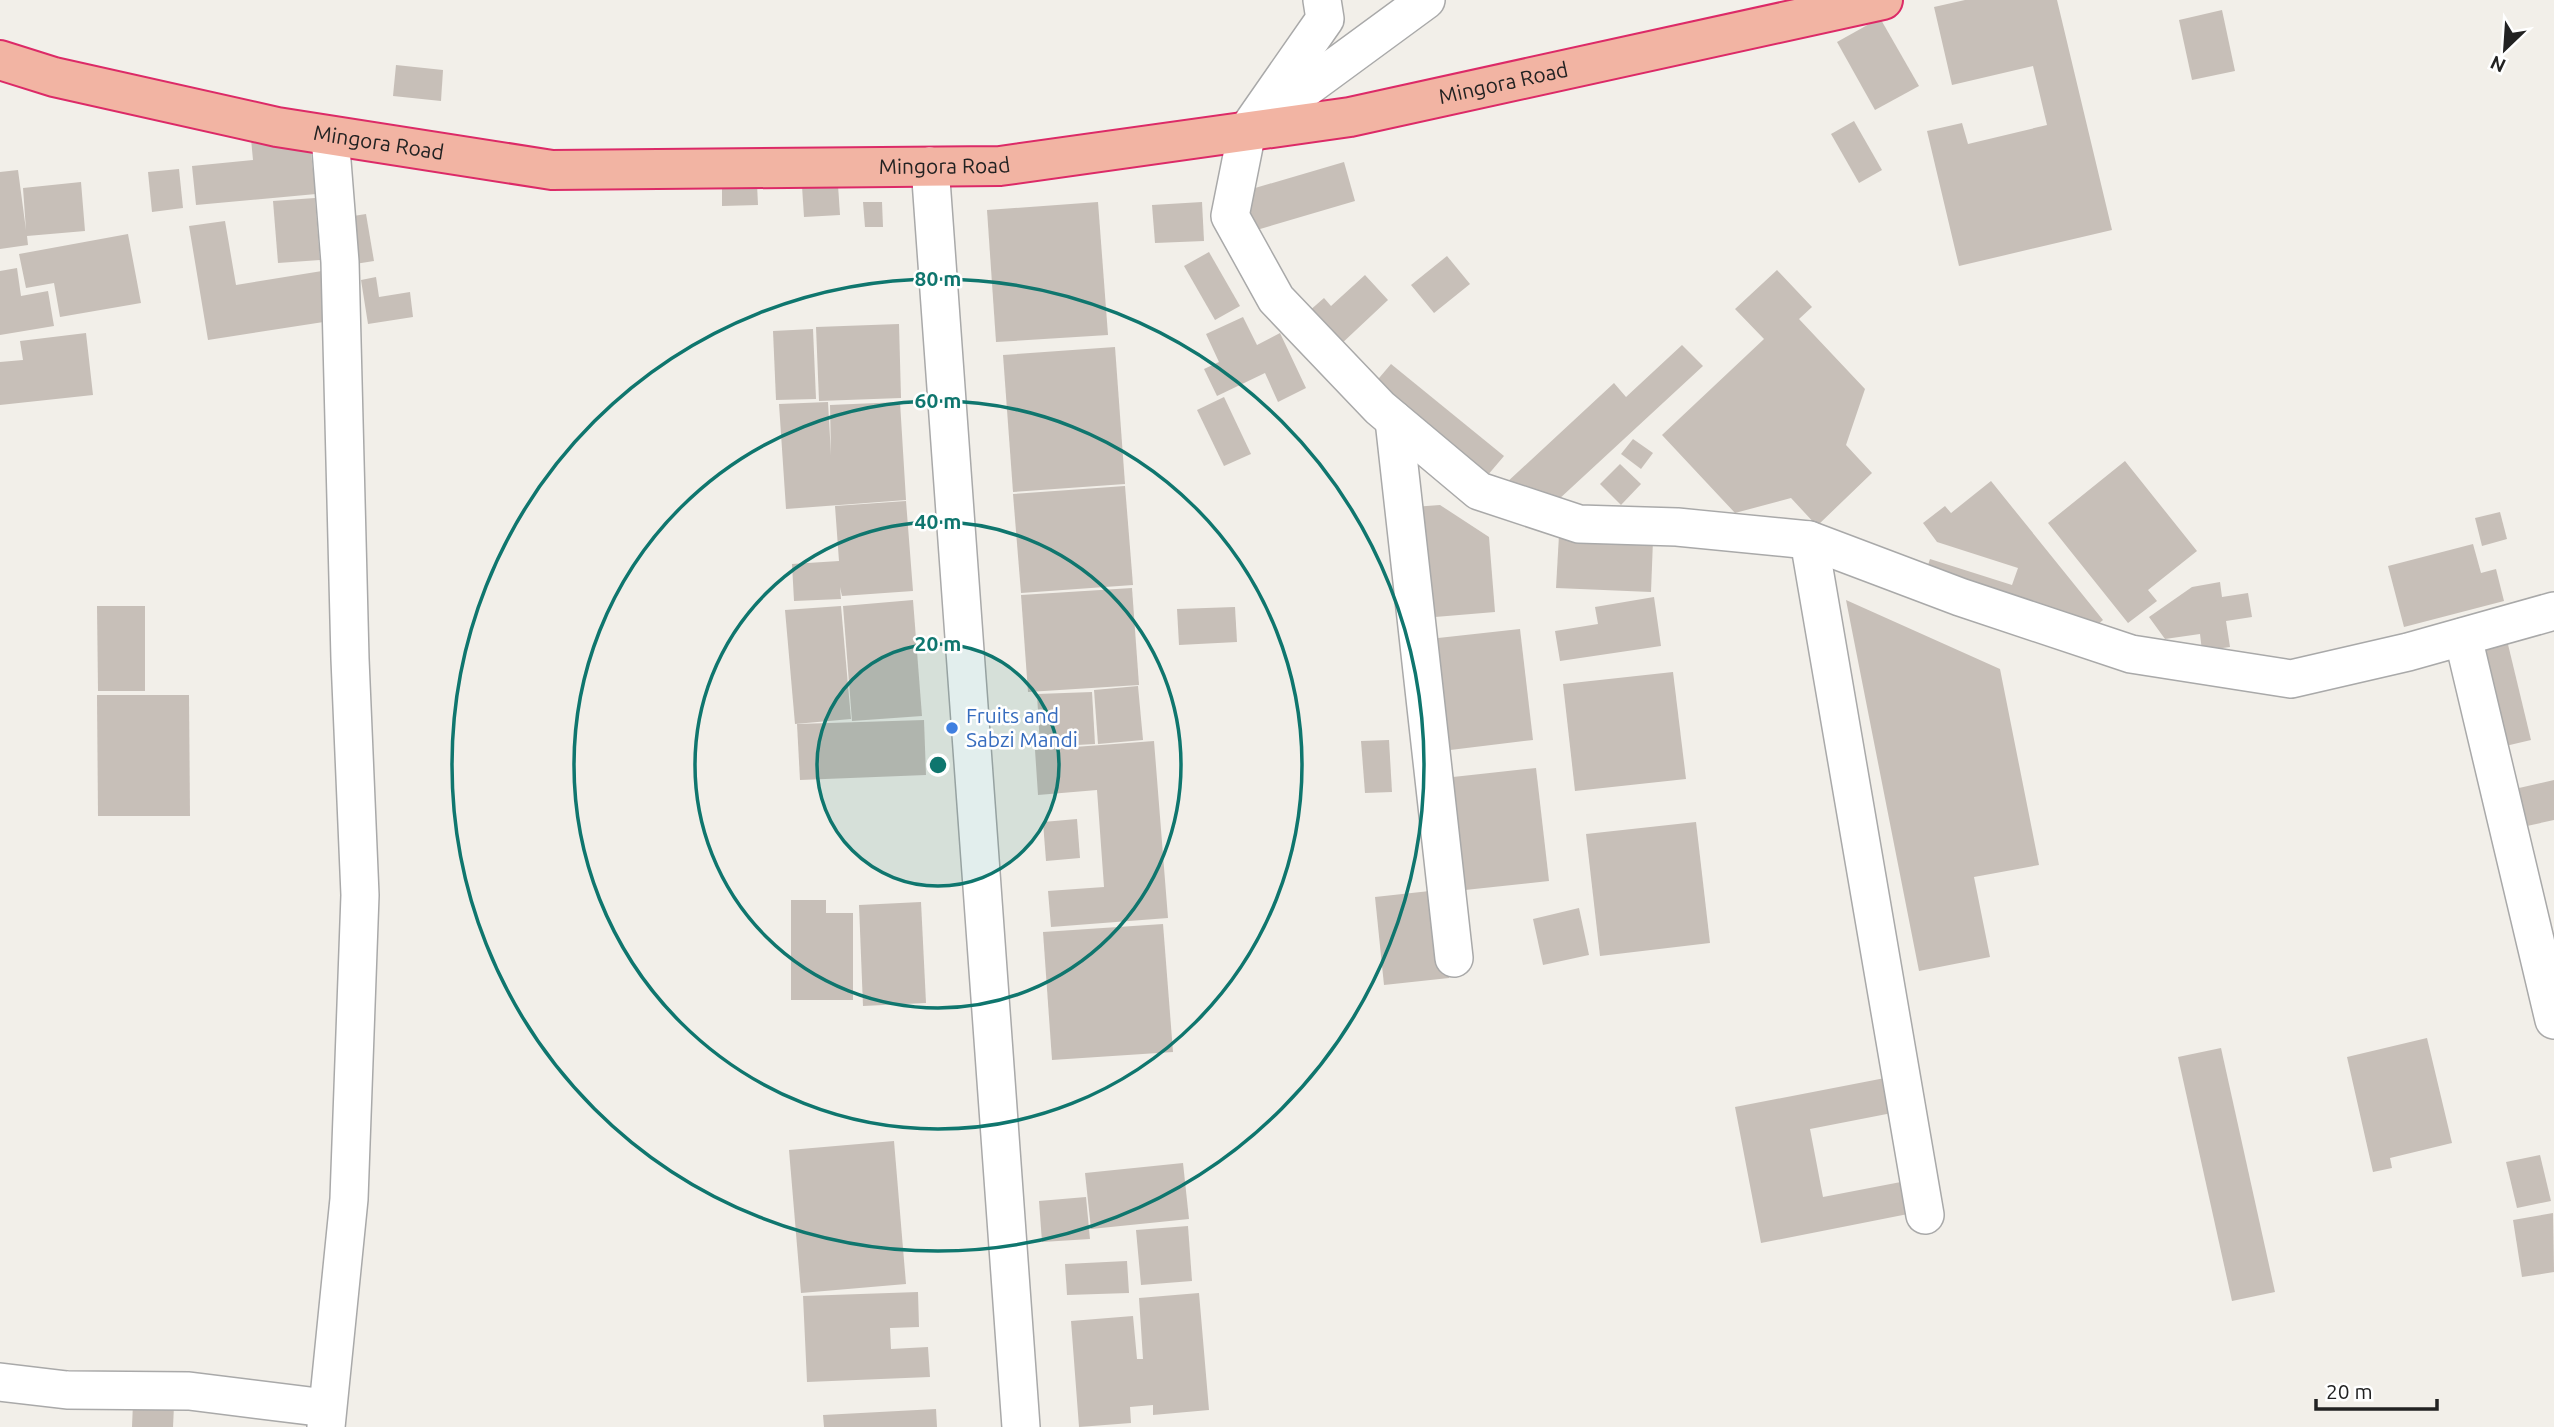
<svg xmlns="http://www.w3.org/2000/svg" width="2554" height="1427" font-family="Ubuntu,sans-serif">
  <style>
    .building { fill: #c7bfb8 }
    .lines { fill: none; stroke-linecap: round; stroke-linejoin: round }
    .minor-casing { stroke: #a9a9a9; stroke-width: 40 }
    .trunk-casing { stroke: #dc2a67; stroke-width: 42 }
    .minor { stroke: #fff; stroke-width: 37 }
    .trunk { stroke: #f2b4a3; stroke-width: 38 }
    .ring { fill: none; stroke: #0f766e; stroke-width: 3.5 }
    .shop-dot { fill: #3f7fe0; stroke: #fff; stroke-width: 2.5 }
    .labels { text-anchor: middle; stroke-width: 5; stroke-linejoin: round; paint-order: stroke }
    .street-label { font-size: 21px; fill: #222; stroke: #fff }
    .shop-label { font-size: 21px; fill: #366cbe; stroke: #fff; text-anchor: start }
    .centre { fill: #0f766e; stroke: #fff; stroke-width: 3.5 }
    .ring-label { font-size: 21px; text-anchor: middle; font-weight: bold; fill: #0f766e; stroke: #fff; stroke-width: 5; stroke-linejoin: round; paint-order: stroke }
  </style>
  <rect width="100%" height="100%" fill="#f2efe9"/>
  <g class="building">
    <path d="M1965,0H2057L2112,230L1959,266L1927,131L1962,123L1968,144L2047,125L2033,66L1952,85L1934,7Z"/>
    <path d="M2222,10L2235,71L2192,80L2179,20Z"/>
    <path d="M1880,18L1919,86L1875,110L1837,42Z"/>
    <path d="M396,65L443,70L441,101L393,96Z"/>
    <path d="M1854,121L1882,170L1859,183L1831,134Z"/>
    <path d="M251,139L311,153L316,194L196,205L192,166L253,160Z"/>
    <path d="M1344,162L1355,201L1250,232L1238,193Z"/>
    <path d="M179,169L183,208L152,212L148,172Z"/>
    <path d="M18,170L26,230L23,188L81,182L85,231L27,236L28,245L0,249V172Z"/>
    <path d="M757,184L758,205L722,206V185Z"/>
    <path d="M838,185L840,215L804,217L802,186Z"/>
    <path d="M315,198L320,260L278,263L273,201Z"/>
    <path d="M863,202H882L883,227H865Z"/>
    <path d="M1098,202L1108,335L996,342L987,210Z"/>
    <path d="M1202,202L1204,241L1155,243L1152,205Z"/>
    <path d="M366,214L374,261L355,264L347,217Z"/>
    <path d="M225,221L236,285L322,271L330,321L208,340L189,226Z"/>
    <path d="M128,234L141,303L60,317L54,283L26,288L19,254Z"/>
    <path d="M1209,252L1240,306L1215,320L1184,266Z"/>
    <path d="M1447,256L1470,284L1434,313L1411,285Z"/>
    <path d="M17,268L21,296L48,291L54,326L0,335V271Z"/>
    <path d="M1777,270L1812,307L1799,319L1865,389L1846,445L1872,473L1817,526L1791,498L1735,513L1662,435L1764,339L1735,309Z"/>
    <path d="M1365,275L1388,300L1339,346L1308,312L1324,298L1331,306Z"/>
    <path d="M376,277L379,297L410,292L413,317L368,324L361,280Z"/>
    <path d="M1243,317L1257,345L1280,333L1306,388L1278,402L1265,373L1217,396L1204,369L1219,362L1206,334Z"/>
    <path d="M899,324L901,398L819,401L816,327Z"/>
    <path d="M813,329L816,399L776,400L773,331Z"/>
    <path d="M86,333L93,395L0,405V362L23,360L20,341Z"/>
    <path d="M1682,345L1703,366L1558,500L1505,484L1614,383L1626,397Z"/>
    <path d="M1115,347L1125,484L1013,492L1003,355Z"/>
    <path d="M1391,364L1504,456L1487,476L1374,384Z"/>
    <path d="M1224,397L1251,454L1224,466L1197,410Z"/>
    <path d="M828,402L831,455L830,405L900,402L906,500L786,509L779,404Z"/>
    <path d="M1633,439L1653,453L1641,469L1621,454Z"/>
    <path d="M2125,461L2197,551L2148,590L2157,601L2128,623L2048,523Z"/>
    <path d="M1620,464L1641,484L1621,505L1600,484Z"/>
    <path d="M1991,481L2103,620L2090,631L1924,577L1930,559L2012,585L2018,568L1937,542L1923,523L1945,506L1951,513Z"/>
    <path d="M1125,486L1133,585L1021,593L1013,494Z"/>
    <path d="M906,501L913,591L842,596L840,587L841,599L794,601L792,564L839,561L835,506Z"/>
    <path d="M1440,505L1489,537L1495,612L1423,618L1413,507Z"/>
    <path d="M2500,512L2507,539L2482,546L2475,518Z"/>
    <path d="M1559,535L1653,540L1651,592L1556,588Z"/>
    <path d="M2473,544L2481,573L2496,569L2504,601L2404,627L2388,566Z"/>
    <path d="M2220,582L2222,597L2248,593L2252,617L2226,621L2230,647L2202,651L2200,634L2165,639L2149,617L2192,587Z"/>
    <path d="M1132,588L1139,685L1028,692L1021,595Z"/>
    <path d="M1654,597L1661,646L1560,661L1555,631L1598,624L1595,607Z"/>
    <path d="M913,600L922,716L852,721L843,606Z"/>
    <path d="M1846,600L2000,669L2039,865L1974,877L1990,957L1919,971Z"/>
    <path d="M97,606H145V691H98Z"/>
    <path d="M841,606L851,719L795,724L785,610Z"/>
    <path d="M1235,607L1237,642L1179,645L1177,609Z"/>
    <path d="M1520,629L1533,740L1442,751L1429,639Z"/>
    <path d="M2506,636L2531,740L2497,748L2471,644Z"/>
    <path d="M1673,672L1686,779L1575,791L1563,684Z"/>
    <path d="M1138,686L1143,740L1098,744L1094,690Z"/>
    <path d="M1092,692L1095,744L1040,747L1037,694Z"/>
    <path d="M97,695H189L190,816H98Z"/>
    <path d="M924,720L926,775L800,780L797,724Z"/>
    <path d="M1389,740L1392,792L1365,793L1361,741Z"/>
    <path d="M1154,741L1168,918L1051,927L1048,891L1104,887L1097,790L1038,795L1035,750Z"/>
    <path d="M1536,768L1549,881L1465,890L1453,777Z"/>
    <path d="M2554,780V820L2527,826L2519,788Z"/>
    <path d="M1077,819L1080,858L1046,861L1043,822Z"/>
    <path d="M1696,822L1710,943L1600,956L1586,834Z"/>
    <path d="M1439,890L1449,978L1384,985L1375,897Z"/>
    <path d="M791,900H826V913H853V1000H791Z"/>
    <path d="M921,902L926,1003L863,1006L859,905Z"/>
    <path d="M1579,908L1589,955L1543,965L1533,919Z"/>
    <path d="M1163,924L1173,1052L1052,1060L1043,932Z"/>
    <path d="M2427,1038L2452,1143L2390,1158L2392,1168L2373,1172L2347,1057Z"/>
    <path d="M2221,1048L2275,1292L2232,1301L2178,1057Z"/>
    <path d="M1885,1078L1892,1113L1810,1129L1823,1197L1906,1181L1913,1213L1761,1243L1735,1107Z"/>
    <path d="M894,1141L906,1284L801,1293L789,1150Z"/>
    <path d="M2540,1155L2551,1201L2517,1208L2506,1162Z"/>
    <path d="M1183,1163L1189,1219L1091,1229L1085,1173Z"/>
    <path d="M1086,1197L1090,1239L1042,1242L1039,1201Z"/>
    <path d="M2553,1213L2554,1272L2522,1277L2513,1220Z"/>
    <path d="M1188,1226L1192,1281L1141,1285L1136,1230Z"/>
    <path d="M1127,1261L1129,1293L1067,1295L1065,1264Z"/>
    <path d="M918,1292L919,1327L890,1328L891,1349L928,1347L930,1377L807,1382L803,1296Z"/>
    <path d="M1199,1293L1209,1410L1153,1415V1405L1130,1407L1131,1423L1079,1427L1071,1321L1133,1316L1137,1359H1143L1139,1298Z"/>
    <path d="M133,1403L174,1406L173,1427H132Z"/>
    <path d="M936,1409L937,1427H824L823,1415Z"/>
  </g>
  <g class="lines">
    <g class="minor-casing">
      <g id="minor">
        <path d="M1322,0L1325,19L1247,131L1230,216L1276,299L1380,408L1479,491L1579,524L1677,527L1809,540L1960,597L2131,654L2291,679L2408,652L2554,611"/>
        <path d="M1272,113L1426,0"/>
        <path d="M930,166L1021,1427"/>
        <path d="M1394,420L1454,958"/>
        <path d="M1809,540L1925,1215"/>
        <path d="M2463,637L2554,1020"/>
        <path d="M0,1382L67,1390L189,1391L326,1408"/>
        <path d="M326,1427L349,1199L360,895L350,659L340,262L330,136"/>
      </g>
    </g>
    <g class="trunk-casing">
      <g id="trunk">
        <path id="s1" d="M0,60L54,77L277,127L552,170L1000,166L1350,117L1883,0"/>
      </g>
    </g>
    <use href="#minor" class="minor"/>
    <use href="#trunk" class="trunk"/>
  </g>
  <circle cx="938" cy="765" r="121" fill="#0f766e" fill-opacity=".12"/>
  <g class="ring">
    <circle cx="938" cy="765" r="121"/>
    <circle cx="938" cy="765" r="243"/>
    <circle cx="938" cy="765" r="364"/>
    <circle cx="938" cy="765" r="486"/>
  </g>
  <circle class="shop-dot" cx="952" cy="728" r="7"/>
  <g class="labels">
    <g class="street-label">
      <text dy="7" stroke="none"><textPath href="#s1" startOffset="1522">Mingora Road</textPath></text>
      <text dy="7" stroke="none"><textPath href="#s1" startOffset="388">Mingora Road</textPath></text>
      <text dy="7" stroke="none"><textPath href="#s1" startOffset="956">Mingora Road</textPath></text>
    </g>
    <g class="shop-label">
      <text x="966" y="723">Fruits and<tspan x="966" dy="24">Sabzi Mandi</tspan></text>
    </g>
  </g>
  <circle cx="938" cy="765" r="10" class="centre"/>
  <g class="ring-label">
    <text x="938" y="286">80 m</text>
    <text x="938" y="408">60 m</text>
    <text x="938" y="529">40 m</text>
    <text x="938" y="651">20 m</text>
  </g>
  <g transform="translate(2505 49) rotate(205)" stroke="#ffffff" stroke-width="5" paint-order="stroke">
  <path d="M0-5L12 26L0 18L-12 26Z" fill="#222222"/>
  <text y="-10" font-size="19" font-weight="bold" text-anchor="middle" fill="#222222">N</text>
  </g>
  <path d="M2316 1399v10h121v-10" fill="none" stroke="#222222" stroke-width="3.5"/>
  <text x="2326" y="1399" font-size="21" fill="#222222" stroke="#ffffff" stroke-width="5" paint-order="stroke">20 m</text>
</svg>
